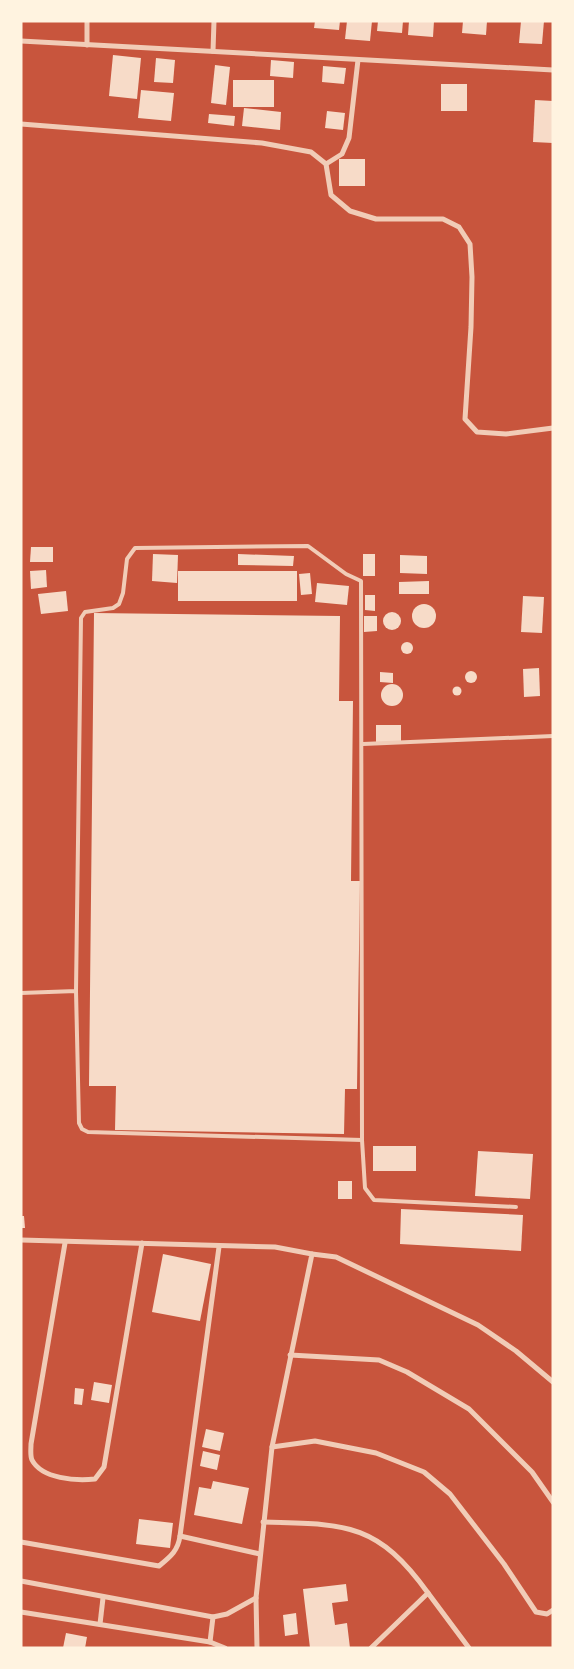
<svg xmlns="http://www.w3.org/2000/svg" width="574" height="1669" font-family="'Golos Text',sans-serif">
  <style>
    .building { fill: #f7dbc8 }
    .lines { fill: none; stroke-linecap: round; stroke-linejoin: round }
    .service { stroke: #f1ccb7; stroke-width: 4 }
    .minor { stroke: #f1ccb7; stroke-width: 5 }
  </style>
  <rect width="100%" height="100%" fill="#c8553d"/>
  <g class="building">
    <path d="M315,21H340L339,30L314,28Z"/>
    <path d="M347,21H372L370,41L345,39Z"/>
    <path d="M378,21H403L402,33L377,31Z"/>
    <path d="M409,21H434L433,37L408,35Z"/>
    <path d="M463,21H487L486,35L462,33Z"/>
    <path d="M521,21H544L542,44L519,43Z"/>
    <path d="M113,55L141,58L137,99L109,96Z"/>
    <path d="M156,58L175,60L173,83L154,82Z"/>
    <path d="M271,60L294,62L293,78L270,76Z"/>
    <path d="M215,65L230,67L226,105L211,103Z"/>
    <path d="M323,66L346,68L344,84L322,82Z"/>
    <rect x="233" y="80" width="41" height="27"/>
    <rect x="441" y="84" width="26" height="27"/>
    <path d="M141,90L174,93L171,121L138,118Z"/>
    <path d="M535,100L553,101V143L533,142Z"/>
    <path d="M244,108L281,112L280,130L242,126Z"/>
    <path d="M327,111L345,113L343,130L325,128Z"/>
    <path d="M209,114L235,116L234,126L208,123Z"/>
    <rect x="339" y="159" width="26" height="27"/>
    <path d="M31,547H53V562H30Z"/>
    <path d="M153,554L178,555L177,583L152,581Z"/>
    <path d="M238,554L294,556L293,566L238,565Z"/>
    <rect x="363" y="554" width="12" height="22"/>
    <path d="M400,555L427,556V574L400,573Z"/>
    <path d="M46,570L47,587L31,589L30,571Z"/>
    <rect x="178" y="571" width="119" height="30"/>
    <path d="M310,573L312,594L301,595L299,574Z"/>
    <path d="M429,581V594H399V582Z"/>
    <path d="M317,583L349,586L347,605L315,602Z"/>
    <path d="M66,591L68,611L41,614L38,594Z"/>
    <path d="M365,595H375V611L365,610Z"/>
    <path d="M523,596L544,597L542,633L521,632Z"/>
    <circle cx="424" cy="616" r="12"/>
    <circle cx="392" cy="621" r="9"/>
    <path d="M94,613L340,616L339,701H353L351,881H360L357,1089H345L344,1134L115,1130L116,1086H89Z"/>
    <path d="M364,616H377V631L364,632Z"/>
    <circle cx="407" cy="648" r="6"/>
    <path d="M539,668L540,696L524,697L523,669Z"/>
    <circle cx="471" cy="677" r="6"/>
    <path d="M380,672L393,673V683L380,682Z"/>
    <circle cx="392" cy="695" r="11"/>
    <circle cx="457" cy="691" r="4.5"/>
    <rect x="376" y="725" width="25" height="17"/>
    <rect x="373" y="1146" width="43" height="25"/>
    <path d="M478,1151L533,1154L530,1199L475,1196Z"/>
    <rect x="338" y="1181" width="14" height="18"/>
    <path d="M401,1209L523,1215L521,1251L400,1244Z"/>
    <path d="M21,1216H24L25,1228H21Z"/>
    <path d="M163,1254L211,1264L200,1321L152,1312Z"/>
    <path d="M94,1382L112,1385L109,1403L91,1400Z"/>
    <path d="M75,1388L84,1389L82,1405L74,1404Z"/>
    <path d="M206,1429L224,1433L220,1451L202,1447Z"/>
    <path d="M203,1451L220,1455L217,1470L200,1466Z"/>
    <path d="M213,1481L249,1488L242,1524L194,1515L199,1487L211,1489Z"/>
    <path d="M139,1519L173,1523L170,1548L136,1544Z"/>
    <path d="M346,1584L348,1601L332,1603L335,1625L347,1623L350,1648H310L303,1589Z"/>
    <path d="M296,1613L298,1634L285,1636L283,1615Z"/>
    <path d="M66,1633L87,1637L85,1648H63Z"/>
  </g>
  <g class="lines">
    <g class="service">
      <path d="M363,744L553,736"/>
      <path d="M21,993L76,991L81,618L85,612L113,608L119,604L123,593L127,559L135,548L308,546L346,574L361,581L362,1140L88,1132L82,1129L79,1123L76,991"/>
      <path d="M362,1140L365,1188L374,1200L516,1207"/>
    </g>
    <g class="minor">
      <path d="M21,41L553,70"/>
      <path d="M87,45V21"/>
      <path d="M213,51L214,21"/>
      <path d="M21,124L262,143L311,152L326,164L331,195L350,211L376,219H443L459,227L470,244L472,277L471,327L465,419L477,432L506,434L553,428"/>
      <path d="M326,164L342,154L349,138L358,60"/>
      <path d="M21,1240L275,1247L312,1254L272,1447L256,1598L257,1648"/>
      <path d="M65,1243L31,1444C31,1449 30,1456 32,1460C42,1479 76,1481 95,1479L104,1467L142,1243"/>
      <path d="M312,1254L336,1257L478,1325L516,1351L553,1382"/>
      <path d="M290,1355L379,1360L407,1372L469,1409L532,1472L553,1502"/>
      <path d="M272,1447L315,1441L376,1453L424,1472L450,1494L504,1564L536,1612L547,1614L553,1610"/>
      <path d="M263,1522C345,1524 377,1522 428,1593L371,1648"/>
      <path d="M180,1536L260,1554"/>
      <path d="M21,1542L159,1566C170,1557 178,1551 180,1536L219,1247"/>
      <path d="M21,1581L213,1617L227,1614L256,1598"/>
      <path d="M428,1593L469,1648"/>
      <path d="M21,1612L210,1642L225,1648"/>
      <path d="M100,1624L103,1598"/>
      <path d="M210,1642L213,1617"/>
    </g>
  </g>
  <rect width="574" height="1669" fill="none" stroke="#fff3e0" stroke-width="45"/>
</svg>
